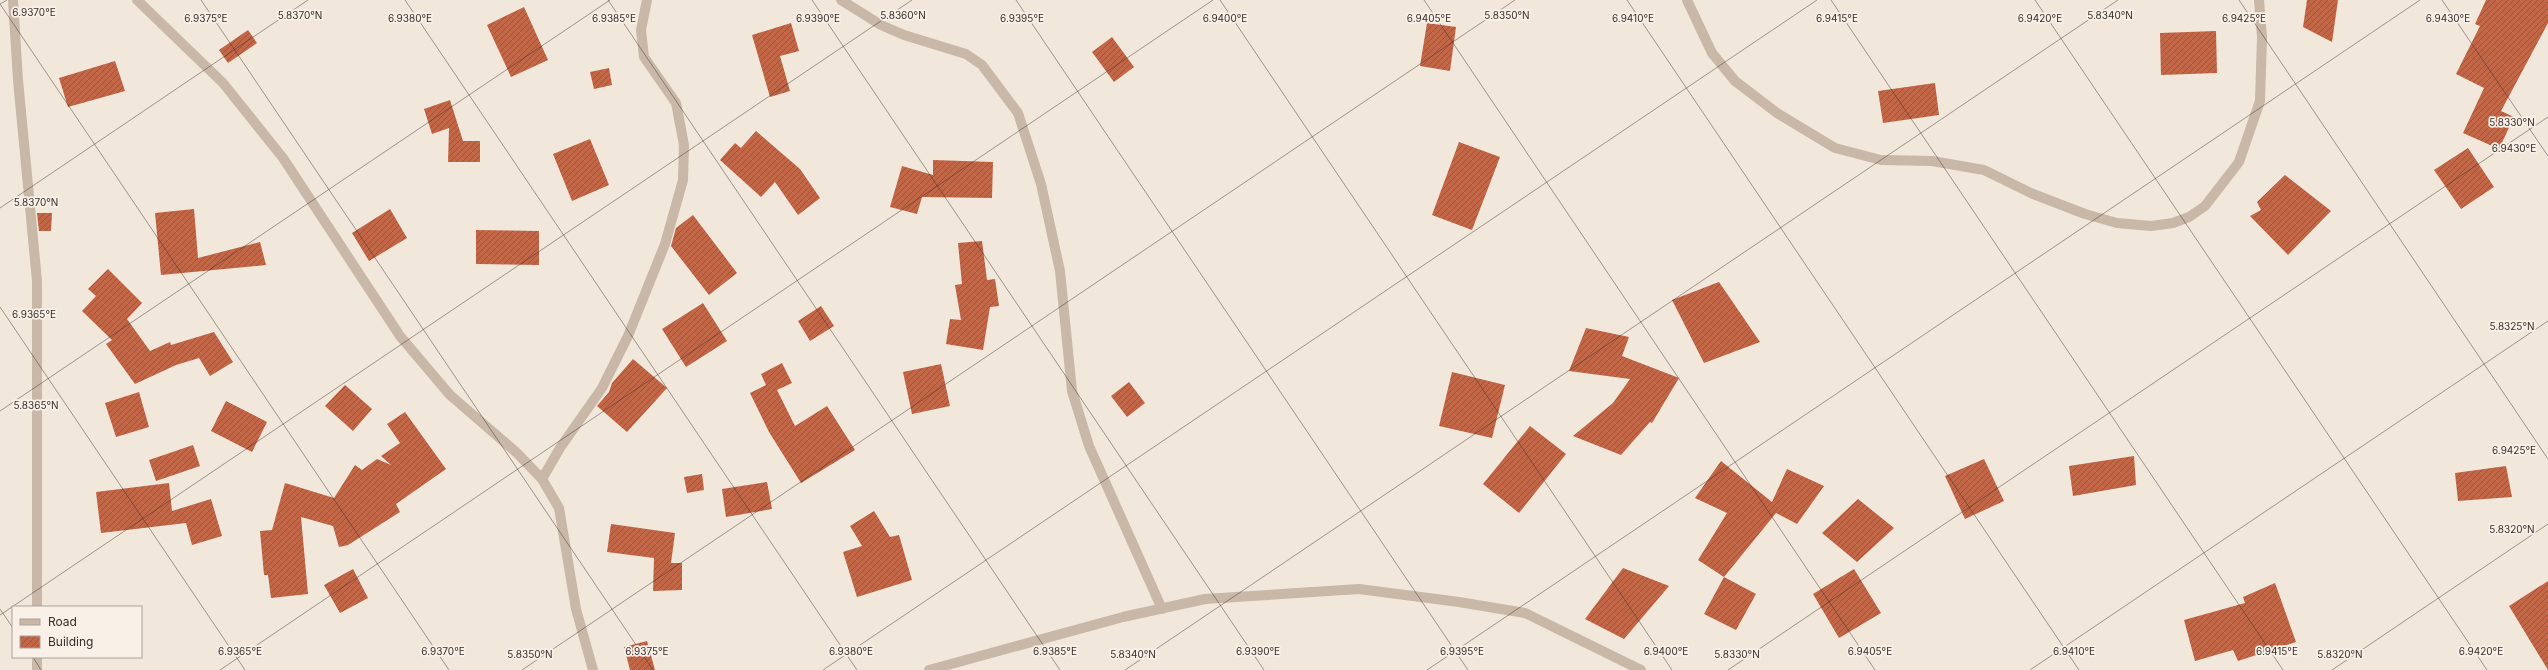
<svg xmlns="http://www.w3.org/2000/svg" width="2548" height="670" font-family="Inter,sans-serif">
  <style>
    .building { fill: url(#building-hatch) }
    .lines { fill: none; stroke-linecap: round; stroke-linejoin: round }
    .minor { stroke: #c9b7a8; stroke-width: 10 }
    .ticks { fill: none; stroke: #362c28; stroke-width: 1; stroke-opacity: 0.45 }
    .ticks-label { font-size: 10px; text-anchor: middle; fill: #362c28; stroke: #f9f1e8; stroke-width: 3.5; stroke-linejoin: round; paint-order: stroke }
  </style>
  <defs>
    <pattern id="building-hatch" width="6" height="6" patternUnits="userSpaceOnUse"><rect width="6" height="6" fill="#c26648"/><path d="M-1 1l2-2M0 6l6-6M5 7l2-2" fill="none" stroke="#9e543c"/></pattern>
  </defs>
  <rect width="100%" height="100%" fill="#f1e7db"/>
  <!-- building -->
  <g class="building">
    <path d="M 2307,0 L 2338,0 L 2332,42 L 2303,27 Z"/>
    <path d="M 2486,0 L 2548,0 L 2548,23 L 2501,111 L 2514,117 L 2499,149 L 2463,133 L 2484,88 L 2456,74 L 2480,26 L 2475,24 Z"/>
    <path d="M 524,7 L 548,60 L 511,77 L 487,25 Z"/>
    <path d="M 791,23 L 799,51 L 780,56 L 790,91 L 770,97 L 752,35 Z"/>
    <path d="M 1427,23 L 1456,27 L 1450,71 L 1420,66 Z"/>
    <path d="M 248,30 L 257,43 L 228,63 L 219,50 Z"/>
    <path d="M 2216,31 L 2217,73 L 2161,75 L 2160,33 Z"/>
    <path d="M 1112,37 L 1134,67 L 1114,82 L 1092,52 Z"/>
    <path d="M 115,61 L 125,91 L 68,107 L 59,78 Z"/>
    <path d="M 609,68 L 612,85 L 594,89 L 590,72 Z"/>
    <path d="M 1935,83 L 1939,115 L 1883,123 L 1878,91 Z"/>
    <path d="M 450,100 L 463,141 L 480,141 L 480,162 L 448,162 L 449,128 L 432,134 L 424,109 Z"/>
    <path d="M 756,131 L 800,169 L 820,198 L 798,215 L 775,182 L 761,197 L 720,160 L 735,143 L 741,148 Z"/>
    <path d="M 590,139 L 609,185 L 572,201 L 553,154 Z"/>
    <path d="M 1459,142 L 1500,157 L 1472,230 L 1432,215 Z"/>
    <path d="M 2468,148 L 2494,187 L 2461,209 L 2434,170 Z"/>
    <path d="M 933,160 L 993,162 L 992,198 L 922,197 L 917,214 L 890,207 L 902,166 L 933,175 Z"/>
    <path d="M 2285,175 L 2331,211 L 2288,255 L 2250,216 L 2261,210 L 2257,202 Z"/>
    <path d="M 194,209 L 198,258 L 260,242 L 266,265 L 161,275 L 155,213 Z"/>
    <path d="M 390,209 L 407,238 L 369,261 L 352,233 Z"/>
    <path d="M 37,213 L 52,213 L 51,231 L 39,231 Z"/>
    <path d="M 693,215 L 737,273 L 709,295 L 671,246 L 676,228 Z"/>
    <path d="M 476,230 L 539,231 L 539,265 L 476,264 Z"/>
    <path d="M 982,241 L 987,280 L 995,279 L 999,306 L 990,307 L 983,350 L 946,344 L 950,319 L 961,320 L 955,285 L 962,284 L 958,243 Z"/>
    <path d="M 108,269 L 142,303 L 127,319 L 150,351 L 170,342 L 171,345 L 214,332 L 233,362 L 210,376 L 199,358 L 176,365 L 135,384 L 106,344 L 112,340 L 82,311 L 96,296 L 88,289 Z"/>
    <path d="M 1719,282 L 1760,342 L 1704,363 L 1672,300 Z"/>
    <path d="M 703,303 L 727,341 L 686,367 L 662,329 Z"/>
    <path d="M 821,306 L 834,326 L 810,341 L 798,321 Z"/>
    <path d="M 1586,328 L 1629,337 L 1622,356 L 1679,378 L 1652,423 L 1650,422 L 1621,455 L 1573,436 L 1613,403 L 1630,379 L 1569,371 Z"/>
    <path d="M 633,359 L 667,388 L 627,432 L 597,406 L 609,392 L 612,383 Z"/>
    <path d="M 782,363 L 792,383 L 777,390 L 795,426 L 827,406 L 855,450 L 801,483 L 769,432 L 750,393 L 766,385 L 761,374 Z"/>
    <path d="M 941,364 L 950,406 L 912,414 L 903,372 Z"/>
    <path d="M 1452,372 L 1505,385 L 1492,438 L 1439,426 Z"/>
    <path d="M 1129,382 L 1145,403 L 1127,417 L 1111,396 Z"/>
    <path d="M 345,385 L 372,409 L 353,431 L 325,406 Z"/>
    <path d="M 139,392 L 149,427 L 116,437 L 105,403 Z"/>
    <path d="M 226,401 L 267,422 L 252,452 L 211,431 Z"/>
    <path d="M 405,412 L 446,469 L 396,504 L 400,512 L 348,545 L 339,547 L 333,526 L 301,517 L 308,594 L 271,598 L 268,575 L 264,575 L 260,531 L 272,530 L 285,483 L 334,498 L 355,465 L 362,470 L 377,459 L 391,465 L 381,456 L 400,443 L 387,424 Z"/>
    <path d="M 1530,426 L 1566,454 L 1519,513 L 1483,484 Z"/>
    <path d="M 193,445 L 200,466 L 156,481 L 149,460 Z"/>
    <path d="M 2134,456 L 2136,485 L 2073,496 L 2069,466 Z"/>
    <path d="M 1984,459 L 2004,501 L 1965,519 L 1945,476 Z"/>
    <path d="M 1721,461 L 1772,502 L 1787,469 L 1824,486 L 1797,524 L 1776,513 L 1724,577 L 1698,560 L 1727,513 L 1695,498 Z"/>
    <path d="M 2506,466 L 2512,497 L 2458,501 L 2455,473 Z"/>
    <path d="M 702,474 L 704,490 L 687,493 L 684,477 Z"/>
    <path d="M 767,482 L 772,509 L 726,517 L 722,489 Z"/>
    <path d="M 169,483 L 172,511 L 211,499 L 222,536 L 192,545 L 186,523 L 101,533 L 96,492 Z"/>
    <path d="M 1858,499 L 1894,528 L 1857,562 L 1822,533 Z"/>
    <path d="M 874,511 L 890,537 L 899,535 L 912,580 L 857,597 L 843,552 L 862,546 L 850,526 Z"/>
    <path d="M 611,524 L 675,533 L 671,563 L 682,563 L 682,590 L 653,591 L 654,558 L 607,552 Z"/>
    <path d="M 1623,568 L 1669,586 L 1624,639 L 1585,619 Z"/>
    <path d="M 353,569 L 368,598 L 340,613 L 324,585 Z"/>
    <path d="M 1854,569 L 1881,613 L 1839,638 L 1813,594 Z"/>
    <path d="M 1724,577 L 1756,594 L 1736,630 L 1704,614 Z"/>
    <path d="M 2548,581 L 2548,670 L 2509,606 Z"/>
    <path d="M 2275,583 L 2296,642 L 2238,661 L 2233,650 L 2195,661 L 2184,620 L 2245,603 L 2243,597 Z"/>
    <path d="M 647,641 L 655,670 L 630,670 L 624,647 Z"/>
  </g>
  <g class="lines">
    <!-- minor -->
    <g class="minor">
      <path d="M 13,0 L 18,80 L 37,281 L 37,607"/>
      <path d="M 137,0 L 223,83 L 283,158 L 400,336 L 450,395 L 517,453 L 542,479 L 559,508 L 576,609 L 593,670"/>
      <path d="M 841,0 L 881,25 L 904,35 L 966,54 L 982,65 L 1018,113 L 1041,184 L 1060,271 L 1072,391 L 1089,446 L 1162,609"/>
      <path d="M 1687,0 L 1712,53 L 1735,81 L 1777,113 L 1835,148 L 1881,160 L 1932,161 L 1984,170 L 2033,194 L 2085,214 L 2117,223 L 2151,226 L 2173,223 L 2189,217 L 2205,206 L 2239,162 L 2260,101 L 2262,37 L 2259,0"/>
      <path d="M 542,479 L 560,448 L 602,388 L 628,336 L 665,244 L 683,180 L 684,145 L 676,103 L 644,57 L 641,30 L 647,0"/>
      <path d="M 37,670 L 37,657"/>
      <path d="M 929,670 L 1123,617 L 1205,599 L 1359,589 L 1459,602 L 1525,613 L 1641,670"/>
    </g>
  </g>
  <!-- ticks -->
  <path class="ticks" d="M 201,0 L 653,670M 405,0 L 857,670M 608,0 L 1060,670M 812,0 L 1264,670M 1016,0 L 1468,670M 1220,0 L 1672,670M 1424,0 L 1875,670M 1627,0 L 2079,670M 1831,0 L 2283,670M 2035,0 L 2487,670M 2239,0 L 2548,459M 2442,0 L 2548,156M 0,4 L 449,670M 0,4 L 7,0M 0,208 L 308,0M 0,307 L 245,670M 0,411 L 610,0M 0,609 L 13,628M 0,615 L 912,0M 33,657 L 41,670M 220,670 L 1213,0M 522,670 L 1515,0M 823,670 L 1817,0M 1125,670 L 2118,0M 1427,670 L 2420,0M 1728,670 L 2548,117M 2030,670 L 2548,321M 2332,670 L 2548,524"/>
  <g class="ticks-label">
    <text x="34" y="16">6.9370°E</text>
    <text x="300" y="19">5.8370°N</text>
    <text x="903" y="19">5.8360°N</text>
    <text x="1507" y="19">5.8350°N</text>
    <text x="2110" y="19">5.8340°N</text>
    <text x="206" y="22">6.9375°E</text>
    <text x="410" y="22">6.9380°E</text>
    <text x="614" y="22">6.9385°E</text>
    <text x="818" y="22">6.9390°E</text>
    <text x="1022" y="22">6.9395°E</text>
    <text x="1225" y="22">6.9400°E</text>
    <text x="1429" y="22">6.9405°E</text>
    <text x="1633" y="22">6.9410°E</text>
    <text x="1837" y="22">6.9415°E</text>
    <text x="2040" y="22">6.9420°E</text>
    <text x="2244" y="22">6.9425°E</text>
    <text x="2448" y="22">6.9430°E</text>
    <text x="2512" y="126">5.8330°N</text>
    <text x="2514" y="152">6.9430°E</text>
    <text x="36" y="206">5.8370°N</text>
    <text x="34" y="318">6.9365°E</text>
    <text x="2512" y="330">5.8325°N</text>
    <text x="36" y="409">5.8365°N</text>
    <text x="2514" y="454">6.9425°E</text>
    <text x="2512" y="533">5.8320°N</text>
    <text x="240" y="655">6.9365°E</text>
    <text x="443" y="655">6.9370°E</text>
    <text x="647" y="655">6.9375°E</text>
    <text x="851" y="655">6.9380°E</text>
    <text x="1055" y="655">6.9385°E</text>
    <text x="1258" y="655">6.9390°E</text>
    <text x="1462" y="655">6.9395°E</text>
    <text x="1666" y="655">6.9400°E</text>
    <text x="1870" y="655">6.9405°E</text>
    <text x="2074" y="655">6.9410°E</text>
    <text x="2277" y="655">6.9415°E</text>
    <text x="2481" y="655">6.9420°E</text>
    <text x="530" y="658">5.8350°N</text>
    <text x="1133" y="658">5.8340°N</text>
    <text x="1737" y="658">5.8330°N</text>
    <text x="2340" y="658">5.8320°N</text>
  </g>
  <!-- legend -->
  <rect x="12" y="606" width="130" height="52" fill="#f9f1e8" stroke="#aba29b"/>
  <rect x="20" y="619" width="20" height="6" fill="#c9b7a8" stroke="#aba29b"/>
  <text x="48" y="626" font-size="12" fill="#362c28">Road</text>
  <rect x="20" y="636" width="20" height="12" fill="url(#building-hatch)" stroke="#aba29b"/>
  <text x="48" y="646" font-size="12" fill="#362c28">Building</text>
</svg>
